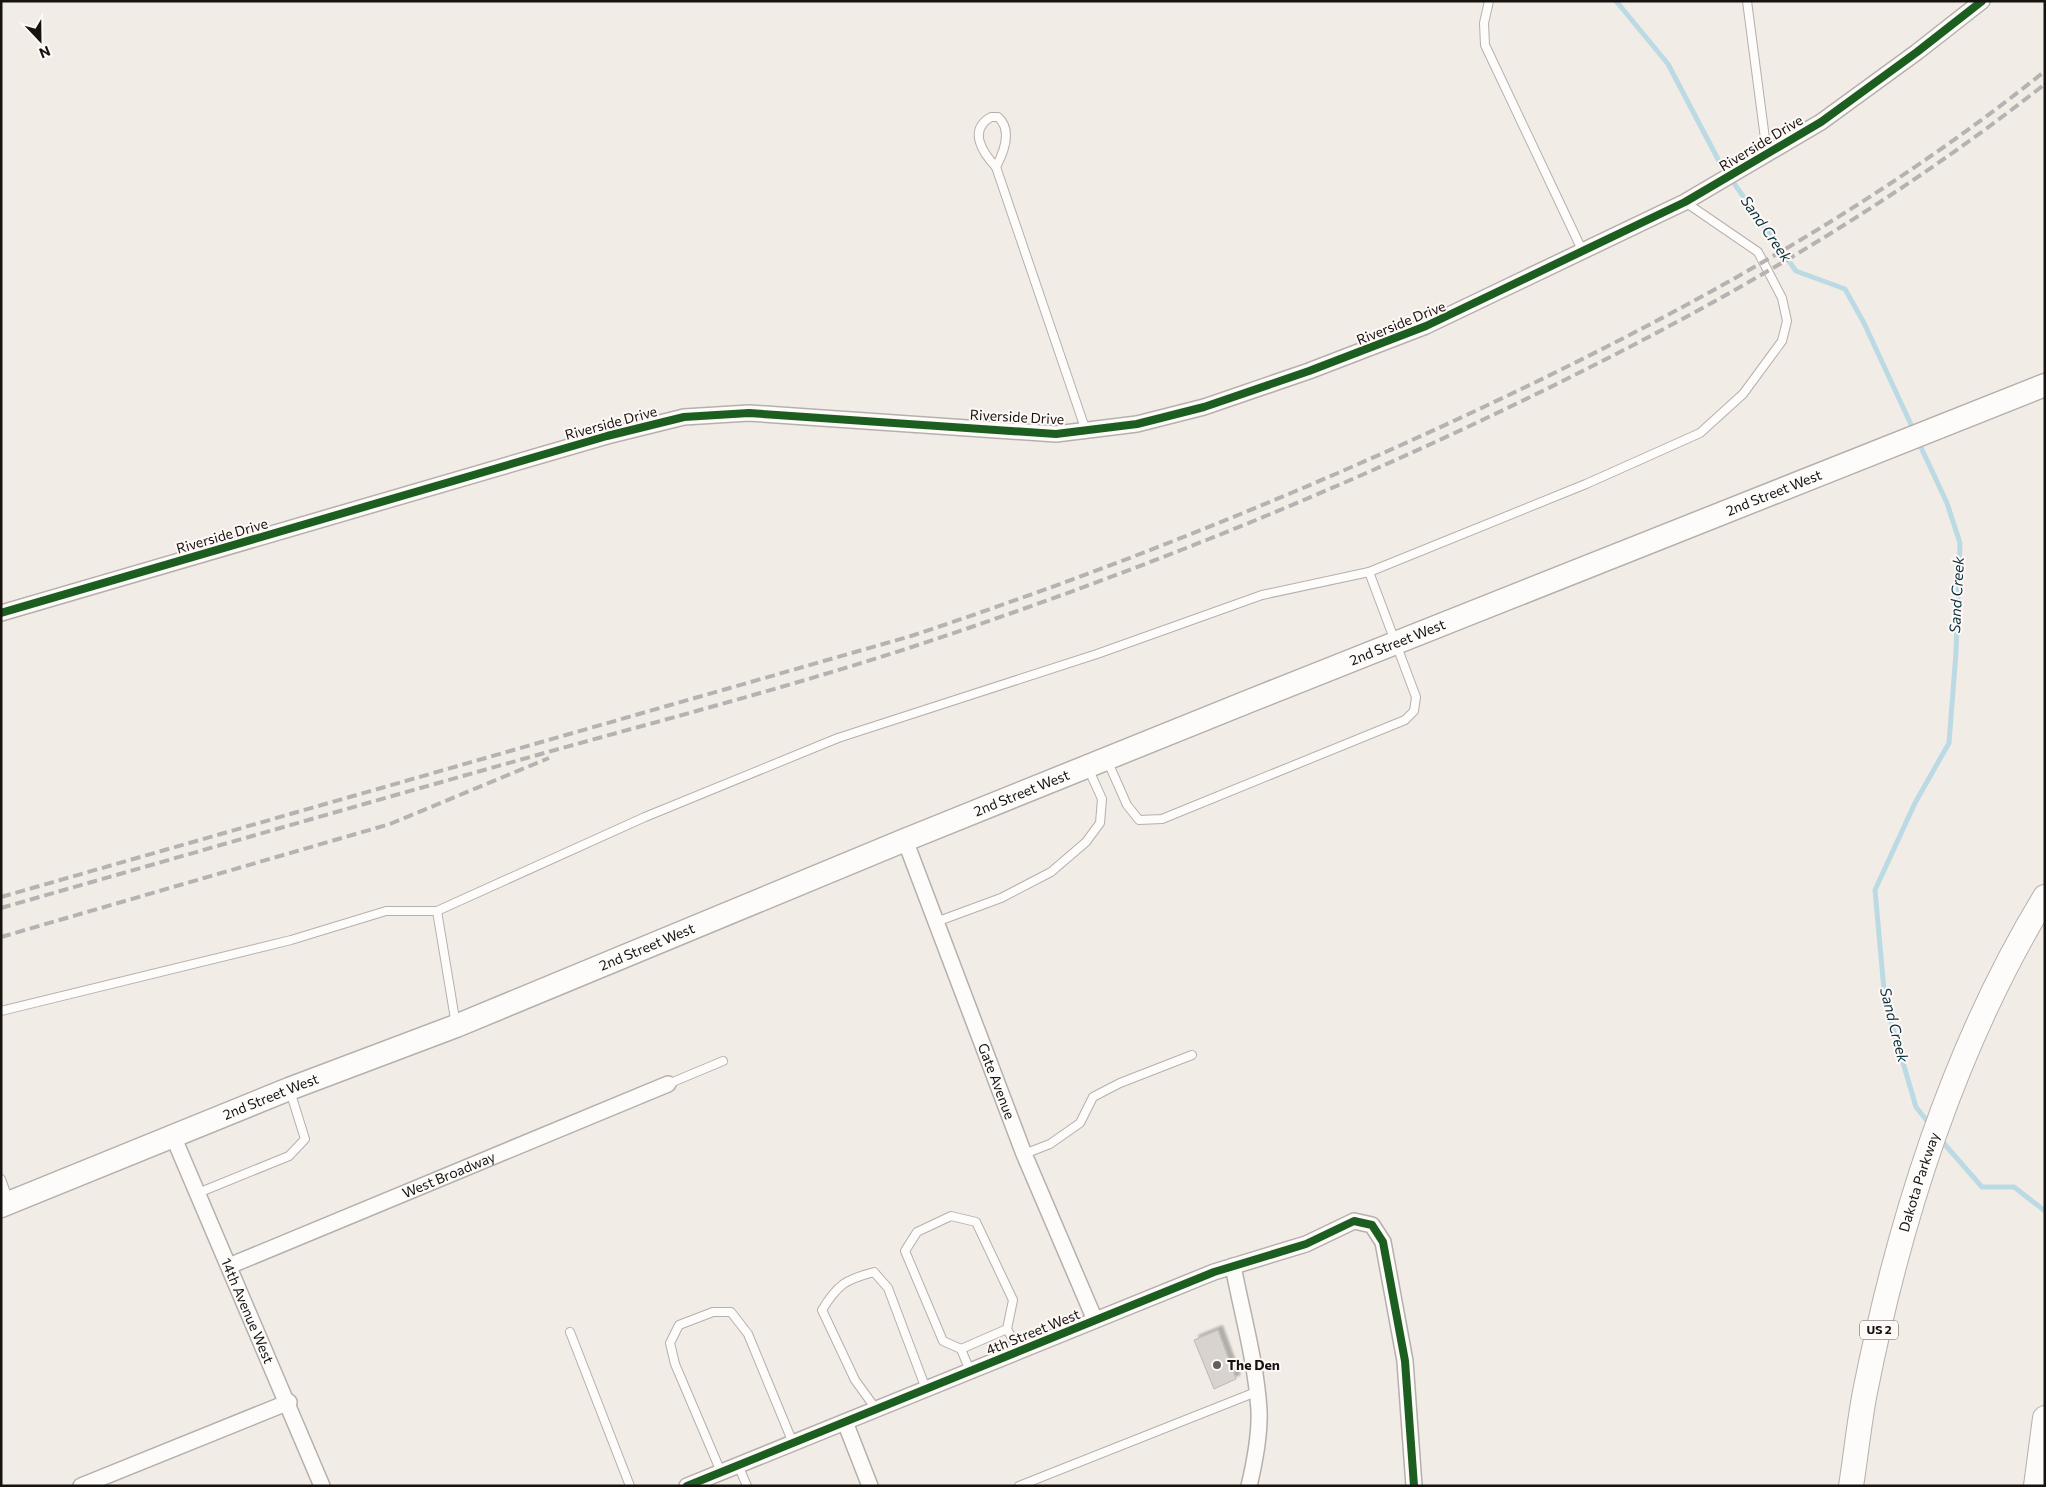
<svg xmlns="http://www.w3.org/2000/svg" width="2046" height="1487" font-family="Commissioner,sans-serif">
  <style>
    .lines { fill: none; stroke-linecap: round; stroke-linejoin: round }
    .stream { stroke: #bcdae4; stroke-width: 5 }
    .building { fill: #d8d3cf; stroke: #bdb8b4; filter: url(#shadow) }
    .service-casing { stroke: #b5b0ac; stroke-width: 10 }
    .minor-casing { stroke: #b5b0ac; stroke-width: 18 }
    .primary-casing { stroke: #b5b0ac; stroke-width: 25 }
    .trunk-casing { stroke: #b5b0ac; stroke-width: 26 }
    .service { stroke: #fdfcfb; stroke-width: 8 }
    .minor { stroke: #fdfcfb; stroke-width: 15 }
    .primary { stroke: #fdfcfb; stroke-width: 22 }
    .trunk { stroke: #fdfcfb; stroke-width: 24 }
    .rail { stroke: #b5b3b2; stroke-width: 4; stroke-dasharray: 10 5; stroke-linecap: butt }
    .cycleway-casing { stroke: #fef9f6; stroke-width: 11 }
    .cycleway { stroke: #1b5e20; stroke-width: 8 }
    .poi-dot { fill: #635e5b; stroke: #fef9f6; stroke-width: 2 }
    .labels { text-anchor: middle; stroke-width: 4; stroke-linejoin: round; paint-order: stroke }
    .shield { fill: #fef9f6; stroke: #5c5754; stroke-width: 1 }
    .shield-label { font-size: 12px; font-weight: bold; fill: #16120f }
    .street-label { font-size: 14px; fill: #16120f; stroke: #fef9f6 }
    .poi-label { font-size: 14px; font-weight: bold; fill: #16120f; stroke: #fef9f6; text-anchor: start }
    .water-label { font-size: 15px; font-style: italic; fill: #08333f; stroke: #fef9f6 }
  </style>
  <defs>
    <filter id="shadow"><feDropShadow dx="4.5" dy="-4.5" stdDeviation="1" flood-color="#0004"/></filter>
  </defs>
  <rect width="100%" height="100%" fill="#f2ece7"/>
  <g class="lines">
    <!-- stream -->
    <g class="stream">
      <path d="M 1616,1 L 1668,64 L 1721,165 L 1796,271 L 1845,289 L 1864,323 L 1914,431"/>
      <path d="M 1918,441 L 1947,503 L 1960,543 L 1956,652 L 1949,743 L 1915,803 L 1875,890 L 1885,1001 L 1916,1107 L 1931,1126"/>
      <path d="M 1940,1139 L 1982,1187 L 2014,1187 L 2045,1211"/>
    </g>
  </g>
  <!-- building -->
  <path class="building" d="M 1218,1330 L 1236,1379 L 1214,1389 L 1194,1340 Z"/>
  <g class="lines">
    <defs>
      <g id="service">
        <path d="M 1489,1 L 1484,23 L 1485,45 L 1583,252"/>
        <path d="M 1747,1 L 1767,154"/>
        <path d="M 991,117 L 998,117 C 1013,130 1004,152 996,167 C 982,152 968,130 991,117 Z"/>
        <path d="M 996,167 L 1086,431"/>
        <path d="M 1107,760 L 1127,805 L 1139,820 L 1162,819 L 1405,720 L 1414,711 L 1416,697 L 1369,572"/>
        <path d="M 437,911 L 456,1025"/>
        <path d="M 936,922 L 1001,898 L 1051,872 L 1086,842 L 1100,823 L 1102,799 L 1088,768"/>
        <path d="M 1,1011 L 291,940 L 386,911 L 437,911 L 645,817 L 838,738 L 1097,654 L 1262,595 L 1369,572 L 1586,484 L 1700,433 L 1743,394 L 1782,341 L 1787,321 L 1782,298 L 1758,252 L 1685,202"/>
        <path d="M 668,1084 L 723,1061"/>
        <path d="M 1024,1154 L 1050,1144 L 1080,1123 L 1093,1097 L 1120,1083 L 1192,1055"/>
        <path d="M 1,1179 L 9,1201"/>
        <path d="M 198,1193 L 289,1156 L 305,1139 L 290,1091"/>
        <path d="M 570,1332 L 630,1486"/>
        <path d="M 961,1349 L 1007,1329"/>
        <path d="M 970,1371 L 961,1349 L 943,1341 L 905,1251 L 917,1232 L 951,1216 L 976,1222 L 1013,1300 L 1007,1329 L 1019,1351"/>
        <path d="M 876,1409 L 855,1380 L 822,1310 C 838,1284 845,1280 874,1272 L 888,1288 L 926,1389"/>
        <path d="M 738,1465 L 747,1486"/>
        <path d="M 721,1472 L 675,1364 L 670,1343 L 679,1325 L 713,1312 L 731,1312 L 748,1334 L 793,1443"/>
        <path d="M 1019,1486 L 1256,1392"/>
      </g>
      <g id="minor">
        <path d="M 1,613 L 607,436 L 684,417 L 749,413 L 1056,434 L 1137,424 L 1204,407 L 1309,371 L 1426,326 L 1685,202 L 1821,122 L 1917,52 L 1982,1"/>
        <path id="s1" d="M 905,840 L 1024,1154 L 1095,1320"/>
        <path id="s2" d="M 173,1136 L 322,1486"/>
        <path id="s3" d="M 229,1266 L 668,1084"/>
        <path d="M 1233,1266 C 1242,1313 1256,1362 1259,1410 C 1260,1436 1255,1461 1249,1486"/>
        <path d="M 845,1422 L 870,1486"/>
        <path d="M 81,1486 L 289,1402"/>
        <path d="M 687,1486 L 1214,1272 L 1306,1244 L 1354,1221 L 1372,1225 L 1383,1242 L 1405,1361 L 1414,1486"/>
      </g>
      <g id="primary">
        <path id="s4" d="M 1,1206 L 289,1089 L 456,1026 L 905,840 L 1252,700 L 2045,385"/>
      </g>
      <g id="trunk">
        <path id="s5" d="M 1851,1486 C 1856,1455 1859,1423 1865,1392 C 1899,1221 1954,1046 2045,897"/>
        <path d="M 2036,1486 L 2045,1418"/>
      </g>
    </defs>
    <!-- service casing -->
    <use href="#service" class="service-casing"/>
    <!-- minor casing -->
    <use href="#minor" class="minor-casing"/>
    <!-- primary casing -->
    <use href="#primary" class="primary-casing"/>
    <!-- trunk casing -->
    <use href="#trunk" class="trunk-casing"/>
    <!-- service -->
    <use href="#service" class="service"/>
    <!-- minor -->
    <use href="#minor" class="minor"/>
    <!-- primary -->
    <use href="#primary" class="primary"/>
    <!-- trunk -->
    <use href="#trunk" class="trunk"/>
    <!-- rail -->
    <g class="rail">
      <path d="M 1,897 L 911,636 C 1128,564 1339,478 1544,378 C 1720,292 1892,194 2045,71"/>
      <path d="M 1,908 C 183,856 366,803 548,752 C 670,718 792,686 912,647 C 1121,578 1324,497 1522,401 C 1709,310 1881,213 2045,84"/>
      <path d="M 1,937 L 390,824 L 549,758"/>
    </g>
    <defs>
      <g id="cycleway">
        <path d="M 1,613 L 607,436 L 684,417 L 749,413 L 1056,434 L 1137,424 L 1204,407 L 1309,371 L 1426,326 L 1685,202 L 1821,122 L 1917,52 L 1982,1"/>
        <path d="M 687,1486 L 1214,1272 L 1306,1244 L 1354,1221 L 1372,1225 L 1383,1242 L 1405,1361 L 1414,1486"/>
      </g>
    </defs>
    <!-- cycleway casing -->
    <use href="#cycleway" class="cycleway-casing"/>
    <!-- cycleway -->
    <use href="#cycleway" class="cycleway"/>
  </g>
  <!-- markers -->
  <circle class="poi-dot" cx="1217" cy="1365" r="5"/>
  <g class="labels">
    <!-- shield labels -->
    <rect class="shield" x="1860" y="1320.5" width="38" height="19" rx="4"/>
    <g class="shield-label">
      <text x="1879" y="1334">US 2</text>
    </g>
    <!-- street labels -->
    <g class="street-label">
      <text transform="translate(1761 143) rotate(-31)" y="5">Riverside Drive</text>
      <text transform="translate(1401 323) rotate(-22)" y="5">Riverside Drive</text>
      <text transform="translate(1017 417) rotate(3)" y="5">Riverside Drive</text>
      <text transform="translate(611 423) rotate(-15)" y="5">Riverside Drive</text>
      <text dy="5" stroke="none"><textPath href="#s4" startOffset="1911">2nd Street West</textPath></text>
      <text transform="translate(222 536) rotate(-16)" y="5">Riverside Drive</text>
      <text dy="5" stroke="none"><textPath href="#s4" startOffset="1506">2nd Street West</textPath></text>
      <text dy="5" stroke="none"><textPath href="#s4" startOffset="1101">2nd Street West</textPath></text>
      <text dy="5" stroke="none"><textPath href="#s4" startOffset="696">2nd Street West</textPath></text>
      <text dy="5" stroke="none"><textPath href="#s1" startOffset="258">Gate Avenue</textPath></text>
      <text dy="5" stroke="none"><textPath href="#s4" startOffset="291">2nd Street West</textPath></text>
      <text dy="5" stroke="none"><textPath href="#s3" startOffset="238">West Broadway</textPath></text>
      <text dy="5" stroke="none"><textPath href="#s5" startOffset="312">Dakota Parkway</textPath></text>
      <text dy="5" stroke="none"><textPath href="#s2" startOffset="190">14th Avenue West</textPath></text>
      <text transform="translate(1033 1332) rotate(-22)" y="5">4th Street West</text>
    </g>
    <!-- poi labels -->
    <g class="poi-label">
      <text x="1227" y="1370">The Den</text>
    </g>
    <!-- water labels -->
    <g class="water-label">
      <text transform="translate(1766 229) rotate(55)" y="5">Sand Creek</text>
      <text transform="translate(1957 595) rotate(-87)" y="5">Sand Creek</text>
      <text transform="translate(1894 1025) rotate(76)" y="5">Sand Creek</text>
    </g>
  </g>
  <!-- border -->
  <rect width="2046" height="1487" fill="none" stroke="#16120f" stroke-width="5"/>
  <!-- north arrow -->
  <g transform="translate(40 40) rotate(158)" stroke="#fef9f6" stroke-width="4" paint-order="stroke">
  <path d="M0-4L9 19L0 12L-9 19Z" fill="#16120f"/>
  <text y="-8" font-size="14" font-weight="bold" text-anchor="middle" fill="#16120f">N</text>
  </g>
</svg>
